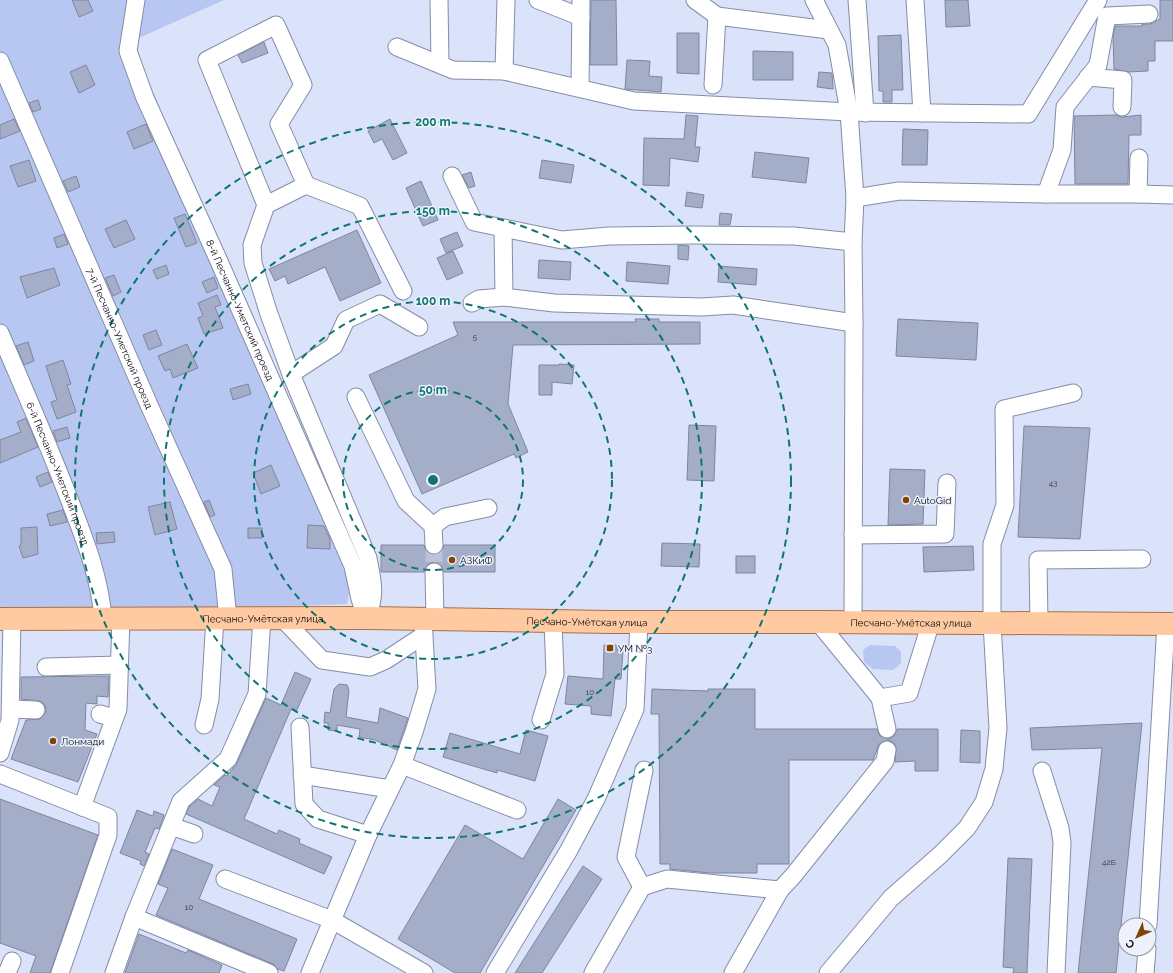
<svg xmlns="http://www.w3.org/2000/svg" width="1173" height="973" font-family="Raleway,sans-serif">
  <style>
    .green { fill: #b7c7f2 }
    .building { fill: #a4aec9; stroke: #7c869f }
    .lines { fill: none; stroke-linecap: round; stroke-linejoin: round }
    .minor-tunnel { stroke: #bcc3d8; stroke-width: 17; stroke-dasharray: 17 8; stroke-linecap: butt }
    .minor-casing { stroke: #838da7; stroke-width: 19 }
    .major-casing { stroke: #a97048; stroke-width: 24 }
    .minor { stroke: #fff; stroke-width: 17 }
    .major { stroke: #ffcaa1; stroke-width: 22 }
    .ring { fill: none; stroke: #0f766e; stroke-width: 2; stroke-dasharray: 7 5 }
    .poi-dot { fill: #824304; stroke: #ecf1fc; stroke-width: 1.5 }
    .labels { text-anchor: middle; stroke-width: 3; stroke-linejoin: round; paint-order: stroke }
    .number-label { font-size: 8px; fill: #303442 }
    .street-label { font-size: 10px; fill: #090c15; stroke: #ecf1fc }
    .poi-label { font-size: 10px; fill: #090c15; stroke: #ecf1fc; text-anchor: start }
    .centre { fill: #0f766e; stroke: #ecf1fc; stroke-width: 2 }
    .ring-label { font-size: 12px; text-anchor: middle; font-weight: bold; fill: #0f766e; stroke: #ecf1fc; stroke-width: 3; stroke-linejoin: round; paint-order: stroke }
  </style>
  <rect width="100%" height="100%" fill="#dbe3fa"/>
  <!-- green -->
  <g class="green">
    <path d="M 0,0 L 224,0 L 132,41 L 224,262 L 355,561 L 347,604 L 152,612 L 0,612 Z"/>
    <path d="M 870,645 L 895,646 L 901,652 L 901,663 L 893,670 L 873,669 L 864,662 L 863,650 Z"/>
  </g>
  <!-- building -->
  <g class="building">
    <path d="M 72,0 L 88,0 L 93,11 L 79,17 Z"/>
    <path d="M 591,0 L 616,0 L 617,65 L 590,65 Z"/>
    <path d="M 945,0 L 968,0 L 970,26 L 946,27 Z"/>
    <path d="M 1160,0 L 1173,0 L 1173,41 L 1155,41 L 1155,61 L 1148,61 L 1148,71 L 1128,72 L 1114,69 L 1113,37 L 1115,26 L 1142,26 L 1142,24 L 1150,24 L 1160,19 Z"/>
    <path d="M 677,33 L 699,33 L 699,74 L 677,73 Z"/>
    <path d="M 901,35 L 903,90 L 892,90 L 892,102 L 883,102 L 883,91 L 879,91 L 878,36 Z"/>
    <path d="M 264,42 L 268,53 L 242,63 L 238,55 Z"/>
    <path d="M 753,51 L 793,52 L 793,80 L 753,80 Z"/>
    <path d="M 627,60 L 650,61 L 649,76 L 662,77 L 661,92 L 625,89 Z"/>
    <path d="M 86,65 L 95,85 L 79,93 L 70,72 Z"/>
    <path d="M 819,72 L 832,73 L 833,89 L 817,87 Z"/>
    <path d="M 38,100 L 41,109 L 33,112 L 29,103 Z"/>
    <path d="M 686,115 L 698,116 L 695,147 L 700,147 L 698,162 L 670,158 L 669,186 L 643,185 L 644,138 L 684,139 Z"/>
    <path d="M 1116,115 L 1122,117 L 1141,115 L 1141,135 L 1129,135 L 1128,184 L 1075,184 L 1074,116 Z"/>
    <path d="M 14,119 L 20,131 L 0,139 L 0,125 Z"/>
    <path d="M 390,119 L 407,153 L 393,160 L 382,139 L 374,143 L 368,131 Z"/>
    <path d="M 146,124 L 153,141 L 134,149 L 127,132 Z"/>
    <path d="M 903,129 L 928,130 L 927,165 L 902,165 Z"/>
    <path d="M 755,152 L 809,158 L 806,183 L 752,177 Z"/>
    <path d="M 29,160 L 36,181 L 18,187 L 10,166 Z"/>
    <path d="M 542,160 L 574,165 L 571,183 L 539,178 Z"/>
    <path d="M 471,172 L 475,186 L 469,188 L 462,175 Z"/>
    <path d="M 76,176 L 80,187 L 68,192 L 63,181 Z"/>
    <path d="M 421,181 L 438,220 L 423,226 L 406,188 Z"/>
    <path d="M 687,192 L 704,195 L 702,208 L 685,206 Z"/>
    <path d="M 720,213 L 732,214 L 730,225 L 719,225 Z"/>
    <path d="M 185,214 L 197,243 L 186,247 L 174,218 Z"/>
    <path d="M 126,220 L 135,239 L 114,248 L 105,229 Z"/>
    <path d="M 357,230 L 381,283 L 340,301 L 325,267 L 288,284 L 285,276 L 275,281 L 269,269 Z"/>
    <path d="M 457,232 L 463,246 L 446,253 L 440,239 Z"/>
    <path d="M 64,234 L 68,244 L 57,248 L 54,238 Z"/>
    <path d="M 678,245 L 689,246 L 688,260 L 678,259 Z"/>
    <path d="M 453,251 L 463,273 L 447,280 L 437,258 Z"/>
    <path d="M 539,260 L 571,262 L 570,280 L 538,278 Z"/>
    <path d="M 627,262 L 670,266 L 668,284 L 626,281 Z"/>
    <path d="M 166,265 L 169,274 L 157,279 L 153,270 Z"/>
    <path d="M 719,266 L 757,269 L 756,285 L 718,282 Z"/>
    <path d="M 54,268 L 60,285 L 27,298 L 20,277 Z"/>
    <path d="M 114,275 L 121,292 L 113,296 L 105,278 Z"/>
    <path d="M 214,277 L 218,288 L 207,293 L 202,282 Z"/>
    <path d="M 217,295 L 221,305 L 215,307 L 223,328 L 204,334 L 198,318 L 203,316 L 198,303 Z"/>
    <path d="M 635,319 L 659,319 L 659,322 L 700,322 L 700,344 L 513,345 L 508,404 L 528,452 L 516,458 L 514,454 L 422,494 L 369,375 L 458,335 L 453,322 L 636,322 Z"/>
    <path d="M 898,319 L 978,323 L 976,360 L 896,356 Z"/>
    <path d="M 156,330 L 162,345 L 149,350 L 143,335 Z"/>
    <path d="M 28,342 L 34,361 L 24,365 L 16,346 Z"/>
    <path d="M 187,344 L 198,368 L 173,378 L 170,369 L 165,371 L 158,356 Z"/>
    <path d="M 63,360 L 71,384 L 67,385 L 76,412 L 57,419 L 51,402 L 57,400 L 46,366 Z"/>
    <path d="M 559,364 L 574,365 L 572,384 L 552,382 L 552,395 L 539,395 L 539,365 L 559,365 Z"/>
    <path d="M 248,384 L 251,394 L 233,400 L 230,389 Z"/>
    <path d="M 26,418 L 38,447 L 0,463 L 0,440 L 21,432 L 17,422 Z"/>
    <path d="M 689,425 L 716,426 L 714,481 L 687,480 Z"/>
    <path d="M 1024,426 L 1090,428 L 1080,539 L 1018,537 Z"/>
    <path d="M 67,427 L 70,438 L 57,442 L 53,431 Z"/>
    <path d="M 271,465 L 280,486 L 261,494 L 253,473 Z"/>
    <path d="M 890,469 L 925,470 L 923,524 L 888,525 Z"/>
    <path d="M 48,472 L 52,482 L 40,487 L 36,477 Z"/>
    <path d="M 209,500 L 215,515 L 210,517 L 204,502 Z"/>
    <path d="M 170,502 L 177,529 L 155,535 L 148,507 Z"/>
    <path d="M 63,510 L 67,522 L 50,526 L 47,514 Z"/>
    <path d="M 308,525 L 324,526 L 330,539 L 330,549 L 307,548 Z"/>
    <path d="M 37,527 L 38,554 L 23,558 L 19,546 L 21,545 L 21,528 Z"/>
    <rect x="248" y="528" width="14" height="10"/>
    <path d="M 114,532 L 115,542 L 97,544 L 96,533 Z"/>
    <path d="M 662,543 L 700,544 L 699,567 L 661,566 Z"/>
    <path d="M 381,545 L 424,545 L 426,551 L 434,555 L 440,553 L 444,545 L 495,545 L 495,572 L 444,572 L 442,567 L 434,562 L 429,564 L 424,572 L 381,572 Z"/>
    <path d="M 973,546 L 974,570 L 924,572 L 923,547 Z"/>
    <rect x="736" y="556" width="19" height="17"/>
    <path d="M 604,645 L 617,645 L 617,650 L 623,651 L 621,679 L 615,679 L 611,716 L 591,714 L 591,706 L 565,704 L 568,676 L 603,679 Z"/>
    <path d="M 295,672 L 311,679 L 296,712 L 291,709 L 244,819 L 277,834 L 279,830 L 300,839 L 299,843 L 332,857 L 324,874 L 186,814 L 189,807 L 198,799 L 212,806 L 220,787 L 214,785 L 225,775 L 227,776 L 237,763 L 266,698 L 281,705 Z"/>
    <path d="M 109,676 L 108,697 L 97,696 L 97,704 L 86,703 L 85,730 L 97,734 L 78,782 L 11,759 L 26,720 L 40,719 L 46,711 L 45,705 L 41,701 L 21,699 L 21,677 Z"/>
    <path d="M 339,684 L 347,685 L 349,690 L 346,717 L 378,723 L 380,708 L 408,718 L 397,750 L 375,740 L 359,737 L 360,729 L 337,725 L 337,731 L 328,730 L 328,723 L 324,723 L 325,712 L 330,713 L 334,689 Z"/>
    <path d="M 652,689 L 708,691 L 708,689 L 755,689 L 755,729 L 877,729 L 880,736 L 889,739 L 894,736 L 897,729 L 938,729 L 938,771 L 915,771 L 915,761 L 895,762 L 896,747 L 894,743 L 888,740 L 879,744 L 873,760 L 789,760 L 789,864 L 757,864 L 757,873 L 710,873 L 670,869 L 670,864 L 660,864 L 659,714 L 651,714 Z"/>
    <path d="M 1142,723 L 1116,973 L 1078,973 L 1102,748 L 1032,750 L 1030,728 Z"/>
    <path d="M 526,730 L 548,736 L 535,781 L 497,770 L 497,773 L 443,757 L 450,733 L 520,754 Z"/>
    <path d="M 961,730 L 980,731 L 980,763 L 960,762 Z"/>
    <path d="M 0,799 L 98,835 L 50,973 L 30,973 L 36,956 L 0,943 Z"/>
    <path d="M 558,799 L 576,810 L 480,973 L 455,973 L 398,939 L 465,825 L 523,859 Z"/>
    <path d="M 137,810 L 153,816 L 154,811 L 164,815 L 159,829 L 155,828 L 145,852 L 149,854 L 144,866 L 140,864 L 141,861 L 120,853 Z"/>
    <path d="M 172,849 L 213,865 L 199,899 L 297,939 L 284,971 L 278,969 L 273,964 L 156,915 L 168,888 L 158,884 Z"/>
    <path d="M 1008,858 L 1032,859 L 1027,973 L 1013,973 L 1014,968 L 1003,967 Z"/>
    <path d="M 583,866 L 602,879 L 542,973 L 515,973 Z"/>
    <path d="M 139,934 L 186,953 L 188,950 L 222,965 L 219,973 L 125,973 Z"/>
  </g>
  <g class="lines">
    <!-- minor-tunnel -->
    <path class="minor-tunnel" d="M 434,545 L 434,572"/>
    <defs>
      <g id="minor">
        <path id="s1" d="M 136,0 L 128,51 L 145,98 L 218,259 L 353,566 L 360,599 L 367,618"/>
        <path d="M 439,0 L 440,64"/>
        <path d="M 538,0 L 581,17"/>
        <path d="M 695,0 L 717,16"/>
        <path d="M 857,0 L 865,113"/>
        <path d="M 915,0 L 922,113"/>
        <path d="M 1098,0 L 1028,114 L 849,112 L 855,198 L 899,191 L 1046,194 L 1062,150 L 1065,107 L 1098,65 L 1107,16 L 1149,14"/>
        <path d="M 397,47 L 453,70 L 504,71 L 634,101 L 849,112 L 837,45 L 814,0"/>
        <path id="s2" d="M 0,61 L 149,405 L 223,569 L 228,619"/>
        <path d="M 504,71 L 506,0"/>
        <path d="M 1088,77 L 1123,80 L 1122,107"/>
        <path d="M 713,85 L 717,16 L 829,30"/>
        <path d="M 580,88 L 581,0"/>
        <path d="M 452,176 L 474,222 L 562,240 L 609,236 L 694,235 L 794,236 L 853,242 L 855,198"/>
        <path d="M 306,185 L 279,124 L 303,85 L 276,25 L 207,60 L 266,205 L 252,245 L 253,263 L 269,314 L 291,374 L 368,558 C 373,584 376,593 367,618"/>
        <path d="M 1046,194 L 1138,194 L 1139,158"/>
        <path d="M 1138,194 L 1173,195"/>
        <path d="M 266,205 L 306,185 L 360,206 L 403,291"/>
        <path d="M 504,297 L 554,303 L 702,307 L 733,305 L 854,323 L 853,242"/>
        <path d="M 472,303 L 479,299 L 504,297 L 503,228"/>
        <path id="s3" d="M 0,333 C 23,387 47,441 68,496 C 84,538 99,573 103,618"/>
        <path d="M 291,374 L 334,346 L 346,320 L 380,304 L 419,327"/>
        <path d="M 356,397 L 406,501 L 433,526 L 434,545"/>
        <path d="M 433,526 L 445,517 L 488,508"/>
        <path d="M 853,535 L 945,534 L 947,483"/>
        <path d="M 434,572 L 435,619"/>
        <path d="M 282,618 L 322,660 L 370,667 L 386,660 L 424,635"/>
        <path d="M 818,622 L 880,698 L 909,693 L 931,622"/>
        <path d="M 853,622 L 854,323"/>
        <path d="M 1039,623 L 1038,560 L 1142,559"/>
        <path d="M 46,667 L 119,665"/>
        <path d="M 880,698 L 887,729"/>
        <path d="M 11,709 L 36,710"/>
        <path d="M 100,714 L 114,718"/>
        <path d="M 541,720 L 555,674 L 553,622"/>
        <path d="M 204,725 L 210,699 L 215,618"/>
        <path d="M 300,727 L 304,804 L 318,819 L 368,835"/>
        <path d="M 0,753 L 10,720 L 12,619"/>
        <path d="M 402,765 L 517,810"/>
        <path d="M 1042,771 L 1060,828 L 1062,843 L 1056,973"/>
        <path d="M 0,774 L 108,817 L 108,835 L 60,973"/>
        <path d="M 302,775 L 390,789"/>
        <path d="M 82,807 L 118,709 L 121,618"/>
        <path d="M 171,826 L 194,834"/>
        <path d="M 225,879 L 332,920 L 424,973"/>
        <path d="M 642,887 L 626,857 L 644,770"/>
        <path d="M 134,917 L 181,801 L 228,759 L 257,694 L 262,618"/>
        <path d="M 1148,925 L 1166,624"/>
        <path d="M 7,973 L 12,961"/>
        <path d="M 114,973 L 134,917 L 269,973"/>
        <path d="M 310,973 L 368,835 L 402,765 L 414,732 L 427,689 L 423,619"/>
        <path d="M 495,973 L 569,850 L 596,799 L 635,709 L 639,622"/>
        <path d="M 593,973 L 642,887 L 667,879 L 780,890 L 793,876 L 885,761 L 887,750"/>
        <path d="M 733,973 L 780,890"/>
        <path d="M 828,973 L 891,898 L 940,855 L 967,828 L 984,802 L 994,769 L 998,728 L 992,623 L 992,544 L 1005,505 L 1004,409 L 1073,393"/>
        <path d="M 1145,973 L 1147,949"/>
      </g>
      <g id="major">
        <path id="s4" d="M 0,619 L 367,618 L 611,622 L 818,622 L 1173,624"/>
      </g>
    </defs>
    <!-- minor casing -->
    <use href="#minor" class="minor-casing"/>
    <!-- major casing -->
    <use href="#major" class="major-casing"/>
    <!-- minor -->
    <use href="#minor" class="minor"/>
    <!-- major -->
    <use href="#major" class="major"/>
  </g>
  <!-- distance rings -->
  <g class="ring">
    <circle cx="433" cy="480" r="90"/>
    <circle cx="433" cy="480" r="179"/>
    <circle cx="433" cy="480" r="269"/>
    <circle cx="433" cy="480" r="358"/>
  </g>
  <!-- markers -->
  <g class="poi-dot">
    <circle cx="906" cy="500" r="4"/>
    <circle cx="452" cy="560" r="4"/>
    <rect x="606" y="644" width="8" height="8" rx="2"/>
    <circle cx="53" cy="741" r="4"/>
  </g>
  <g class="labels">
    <!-- number labels -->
    <g class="number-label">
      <text x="475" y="340">5</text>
      <text x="1053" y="486">43</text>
      <text x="590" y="695">10</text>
      <text x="1109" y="865">42Б</text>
      <text x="189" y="910">10</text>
    </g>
    <!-- street labels -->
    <g class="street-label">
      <text dy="4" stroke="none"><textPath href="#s1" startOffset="334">8-й Песчанно-Уметский проезд</textPath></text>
      <text dy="4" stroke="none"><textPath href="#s2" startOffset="302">7-й Песчанно-Уметский проезд</textPath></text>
      <text dy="4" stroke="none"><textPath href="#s3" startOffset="152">6-й Песчанно-Уметский проезд</textPath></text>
      <text dy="4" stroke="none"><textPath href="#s4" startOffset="263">Песчано-Умётская улица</textPath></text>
      <text dy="4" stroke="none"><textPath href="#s4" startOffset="587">Песчано-Умётская улица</textPath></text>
      <text dy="4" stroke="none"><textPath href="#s4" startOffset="911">Песчано-Умётская улица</textPath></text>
    </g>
    <!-- poi labels -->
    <g class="poi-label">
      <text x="914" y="504">AutoGid</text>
      <text x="460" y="564">АЗКиФ</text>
      <text x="618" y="652">УМ №3</text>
      <text x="61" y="745">Лонмади</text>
    </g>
  </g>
  <circle cx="433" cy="480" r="6" class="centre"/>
  <g class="ring-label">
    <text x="433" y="126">200 m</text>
    <text x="433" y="215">150 m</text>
    <text x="433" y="305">100 m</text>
    <text x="433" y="394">50 m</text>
  </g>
  <!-- north arrow -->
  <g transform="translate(1137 937) rotate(225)"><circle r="19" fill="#ecf1fc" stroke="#9195a0"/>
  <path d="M0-3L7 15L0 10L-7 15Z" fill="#824304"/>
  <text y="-6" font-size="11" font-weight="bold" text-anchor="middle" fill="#090c15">С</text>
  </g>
</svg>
